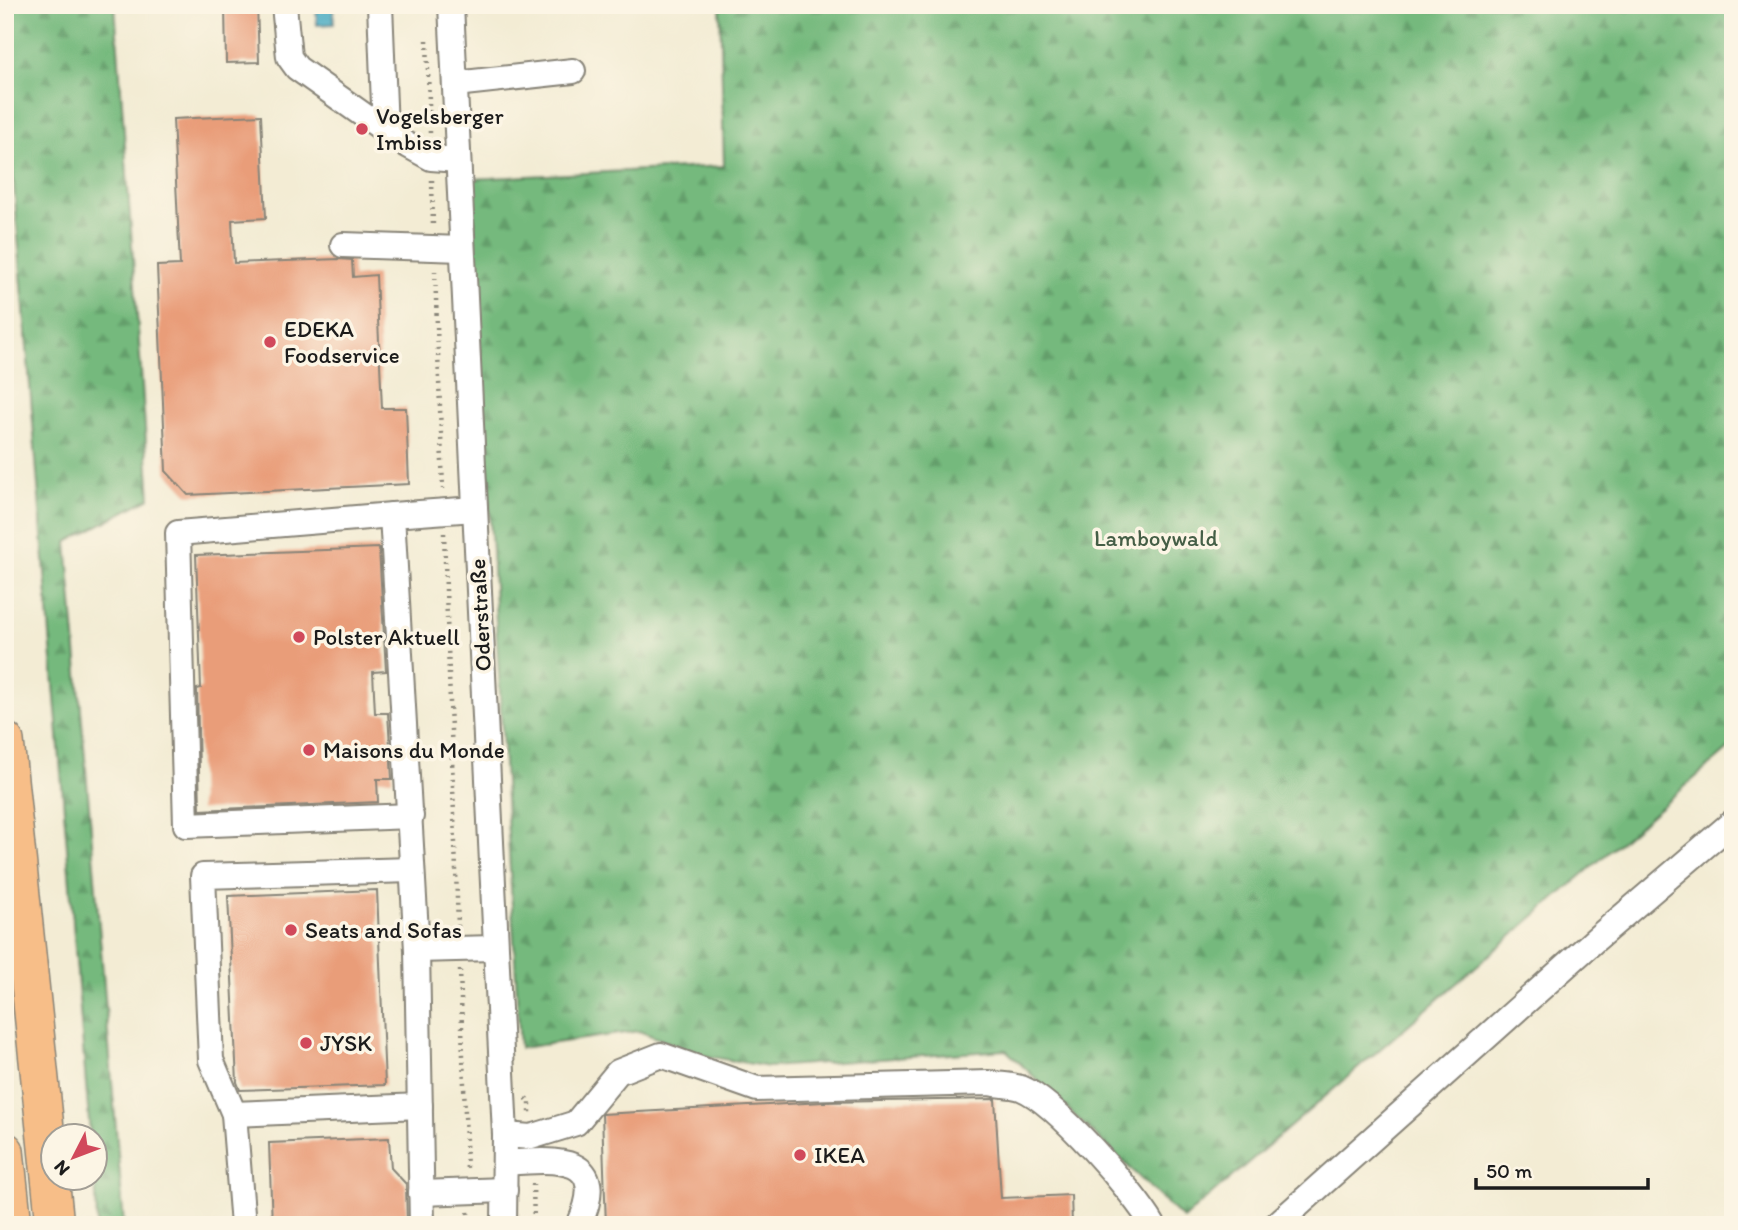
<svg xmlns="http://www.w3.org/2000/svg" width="1738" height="1230" font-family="Itim,sans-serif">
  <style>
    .forest { fill: url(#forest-firs); stroke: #486a4c; stroke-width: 2 }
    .water { fill: #42a9c2; stroke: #2f626f; stroke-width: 2 }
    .building { fill: #e99d79 }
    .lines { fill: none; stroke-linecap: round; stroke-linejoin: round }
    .minor-casing { stroke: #888478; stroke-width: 28 }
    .highway-casing { stroke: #888478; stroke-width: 40 }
    .path { stroke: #888478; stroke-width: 4.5; stroke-dasharray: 2 5; stroke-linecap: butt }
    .minor { stroke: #fff; stroke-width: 24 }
    .highway { stroke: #f7be88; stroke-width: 37 }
    .poi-dot { fill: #d1495b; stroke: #fcf5e5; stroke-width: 2.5 }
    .labels { text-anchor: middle; stroke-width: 7; stroke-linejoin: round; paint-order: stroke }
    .poi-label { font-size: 23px; fill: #1c1c1c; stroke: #fcf5e5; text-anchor: start }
    .park-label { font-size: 23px; fill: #455e46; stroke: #fcf5e5 }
    .street-label { font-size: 23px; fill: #1c1c1c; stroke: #fcf5e5 }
  </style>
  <defs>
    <pattern id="forest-firs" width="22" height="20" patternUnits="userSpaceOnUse" patternTransform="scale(1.75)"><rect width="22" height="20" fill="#74b97d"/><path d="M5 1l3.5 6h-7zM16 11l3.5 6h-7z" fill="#649e6b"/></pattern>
  </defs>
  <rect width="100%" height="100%" fill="#fcf5e5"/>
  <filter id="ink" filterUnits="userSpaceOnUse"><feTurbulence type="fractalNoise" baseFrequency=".0143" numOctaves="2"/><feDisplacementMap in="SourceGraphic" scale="14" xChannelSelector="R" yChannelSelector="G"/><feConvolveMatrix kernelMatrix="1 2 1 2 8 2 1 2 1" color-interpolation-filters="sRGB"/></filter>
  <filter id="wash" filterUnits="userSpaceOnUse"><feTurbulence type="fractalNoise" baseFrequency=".00686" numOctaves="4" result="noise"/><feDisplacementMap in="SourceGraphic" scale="28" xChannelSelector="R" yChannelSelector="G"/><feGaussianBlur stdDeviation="1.57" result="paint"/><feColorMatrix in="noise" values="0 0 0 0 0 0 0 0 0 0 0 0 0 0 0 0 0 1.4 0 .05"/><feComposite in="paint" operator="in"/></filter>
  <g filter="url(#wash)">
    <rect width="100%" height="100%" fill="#f3ecd4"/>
    <!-- forest -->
    <g class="forest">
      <path d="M 5,5 L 115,5 L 150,498 L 67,542 L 124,1225 L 97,1225 L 94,1136 L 90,1135 L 5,73 Z"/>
      <path d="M 720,5 L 1733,5 L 1733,745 L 1183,1219 L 1006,1050 L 769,1067 L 701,1055 L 639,1031 L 520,1048 L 471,179 L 724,166 Z"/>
    </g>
    <!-- water -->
    <path class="water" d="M 316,5 L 333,5 L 334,24 L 317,25 Z"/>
    <g id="blocks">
      <!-- building -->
      <g class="building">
        <path d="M 225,5 L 257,5 L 259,62 L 226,63 Z"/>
        <path d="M 261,115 L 266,218 L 232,220 L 234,263 L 339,259 L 352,260 L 353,277 L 376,275 L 382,408 L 406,408 L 409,484 L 188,495 L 166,471 L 157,266 L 180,265 L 173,119 Z"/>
        <path d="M 379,548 L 386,671 L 373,672 L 375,713 L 388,713 L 392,779 L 377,779 L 378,802 L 200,810 L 197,689 L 201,688 L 196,555 Z"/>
        <path d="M 377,890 L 385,1085 L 240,1090 L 237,1082 L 228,896 Z"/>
        <path d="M 995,1099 L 1001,1198 L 1071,1195 L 1072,1225 L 606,1225 L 602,1114 L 824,1102 Z"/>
        <path d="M 389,1138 L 391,1168 L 406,1184 L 407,1225 L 272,1225 L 269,1143 Z"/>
      </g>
    </g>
  </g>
  <g filter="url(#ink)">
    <use href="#blocks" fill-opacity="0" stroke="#888478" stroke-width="2"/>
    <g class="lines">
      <defs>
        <g id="minor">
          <path d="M 284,5 L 289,57 L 297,68 L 400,141 L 431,158 L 458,160"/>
          <path d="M 380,5 L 385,130"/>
          <path d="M 451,5 L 505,1135 L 504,1225"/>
          <path d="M 455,84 L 573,71"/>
          <path d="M 343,245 L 462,249"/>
          <path d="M 392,515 L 178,533 L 186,825 L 411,816"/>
          <path d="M 417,950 L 494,948"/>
          <path d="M 234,1114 L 420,1106"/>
          <path d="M 505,1135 L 531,1137 L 576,1123 L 618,1072 L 661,1055 L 757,1089 L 989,1083 C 999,1085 1011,1085 1021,1088 C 1056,1102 1133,1191 1153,1225"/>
          <path d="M 505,1163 C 554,1159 612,1153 579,1225"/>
          <path d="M 421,1193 L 505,1190"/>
          <path d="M 243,1225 L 234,1114 L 211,1060 L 203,876 L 412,870"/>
          <path d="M 422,1225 L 417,950 L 392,515 L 475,509"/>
          <path d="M 1276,1225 L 1596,939 L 1733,822"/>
        </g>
        <g id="highway">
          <path d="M 5,741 L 55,1225"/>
          <path d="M 5,1151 L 13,1225"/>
        </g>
      </defs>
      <!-- minor casing -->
      <use href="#minor" class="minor-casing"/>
      <!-- highway casing -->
      <use href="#highway" class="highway-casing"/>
      <!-- path -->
      <g class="path">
        <path d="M 427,40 L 430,133"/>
        <path d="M 432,180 L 433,227"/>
        <path d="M 435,271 L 443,489"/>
        <path d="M 444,533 L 458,927"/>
        <path d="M 460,970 L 467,1171"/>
        <path d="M 526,1098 L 530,1102 L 530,1115"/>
        <path d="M 533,1184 L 534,1225"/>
        <path d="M 468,1212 L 469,1225"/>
      </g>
      <!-- minor -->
      <use href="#minor" class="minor"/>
      <!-- highway -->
      <use href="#highway" class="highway"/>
    </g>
  </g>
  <!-- markers -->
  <g class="poi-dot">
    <circle cx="362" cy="129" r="7"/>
    <circle cx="270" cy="342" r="7"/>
    <circle cx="299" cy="637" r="7"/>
    <circle cx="309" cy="750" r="7"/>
    <circle cx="291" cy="930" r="7"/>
    <circle cx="306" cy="1043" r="7"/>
    <circle cx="800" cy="1155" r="7"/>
  </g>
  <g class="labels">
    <!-- poi labels -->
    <g class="poi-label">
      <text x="376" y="124">Vogelsberger<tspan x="376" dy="26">Imbiss</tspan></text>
      <text x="284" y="337">EDEKA<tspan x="284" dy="26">Foodservice</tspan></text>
      <text x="313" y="645">Polster Aktuell</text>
      <text x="323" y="758">Maisons du Monde</text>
      <text x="305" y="938">Seats and Sofas</text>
      <text x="320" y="1051">JYSK</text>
      <text x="814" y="1163">IKEA</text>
    </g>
    <!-- park labels -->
    <g class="park-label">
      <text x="1156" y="546">Lamboywald</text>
    </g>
    <!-- street labels -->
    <g class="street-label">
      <text transform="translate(480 615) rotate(-93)" y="8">Oderstraße</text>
    </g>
  </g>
  <!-- margin -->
  <rect width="1738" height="1230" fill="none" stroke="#fcf5e5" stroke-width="28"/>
  <!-- north arrow -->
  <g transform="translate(74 1157) rotate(228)"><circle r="33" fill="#fcf5e5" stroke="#a29e95" stroke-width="2"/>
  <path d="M0-5L12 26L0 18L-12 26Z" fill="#d1495b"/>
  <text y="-10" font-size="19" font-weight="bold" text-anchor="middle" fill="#1c1c1c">N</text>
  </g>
  <!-- scale -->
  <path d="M1476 1178v10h172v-10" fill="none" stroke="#1c1c1c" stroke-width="3.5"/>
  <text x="1486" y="1178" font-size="21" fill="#1c1c1c" stroke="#fcf5e5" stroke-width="5" paint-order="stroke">50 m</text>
</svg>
